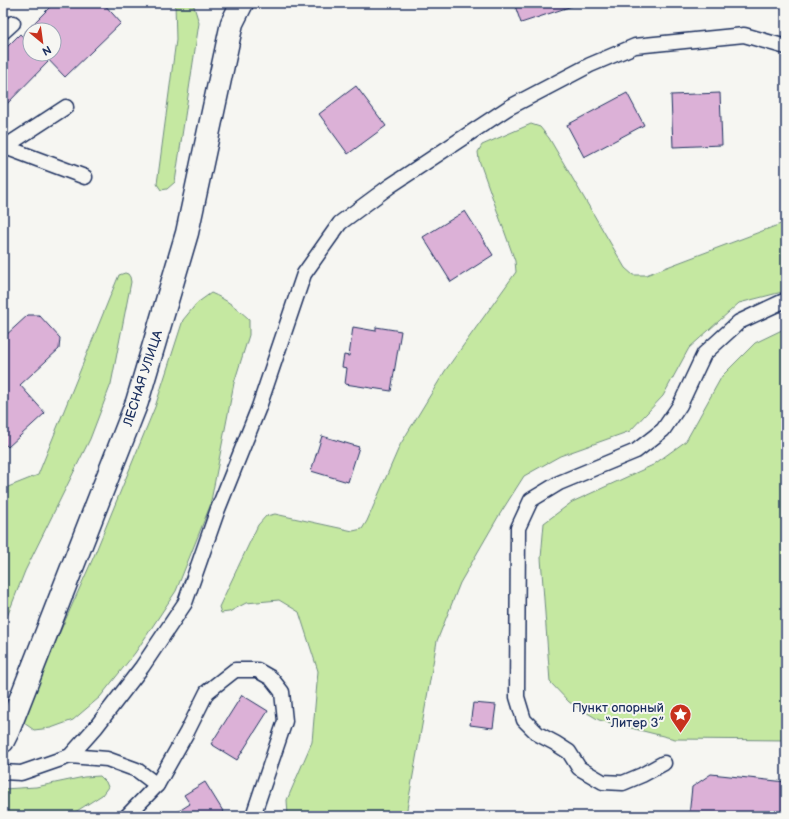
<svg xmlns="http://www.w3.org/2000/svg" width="789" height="819" font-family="'Balsamiq Sans',sans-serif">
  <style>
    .green { fill: #c5e8a1; stroke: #708c80 }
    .building { fill: #dcb1d7; stroke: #1b2f5e }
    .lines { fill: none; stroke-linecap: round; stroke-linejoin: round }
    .lane-casing { stroke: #1b2f5e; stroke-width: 17 }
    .secondary-casing { stroke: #1b2f5e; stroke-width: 25 }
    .lane { stroke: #f6f6f2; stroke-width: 14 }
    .secondary { stroke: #f6f6f2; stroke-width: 22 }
    .labels { text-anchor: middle; stroke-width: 4; stroke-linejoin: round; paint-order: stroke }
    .street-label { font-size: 13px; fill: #1b2f5e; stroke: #f6f6f2 }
    .poi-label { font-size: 13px; fill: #1b2f5e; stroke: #f6f6f2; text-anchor: end }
  </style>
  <rect width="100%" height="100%" fill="#f6f6f2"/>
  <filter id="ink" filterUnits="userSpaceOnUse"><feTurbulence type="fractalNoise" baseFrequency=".025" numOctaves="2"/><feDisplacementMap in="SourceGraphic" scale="8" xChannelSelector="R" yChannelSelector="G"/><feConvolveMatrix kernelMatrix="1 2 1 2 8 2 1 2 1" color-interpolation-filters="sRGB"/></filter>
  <g filter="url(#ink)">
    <!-- green -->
    <g class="green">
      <path d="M 175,3 L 193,3 L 199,23 L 175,182 L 167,189 L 161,190 L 157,184 L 176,40 Z"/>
      <path d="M 531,124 L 540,127 L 549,138 L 625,268 L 633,275 L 646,275 L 786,222 L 786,291 L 739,303 L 689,348 L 663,396 L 630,431 L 560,456 L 524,476 L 498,517 L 460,583 L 437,641 L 407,809 L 408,816 L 288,816 L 287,800 L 312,742 L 318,671 L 299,612 L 279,600 L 246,603 L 229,612 L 221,613 L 219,607 L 258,525 L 266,516 L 275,514 L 353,531 L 362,529 L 367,521 L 400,445 L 445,371 L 516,272 L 515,261 L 479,160 L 478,152 L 482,145 Z"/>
      <path d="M 125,273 L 128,274 L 130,277 L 131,282 L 111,384 L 90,439 L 25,571 L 3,627 L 3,489 L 38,475 L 109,299 L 119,275 Z"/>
      <path d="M 211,293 C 226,299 238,309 249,319 L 249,335 L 234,383 L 210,506 L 176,591 L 135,653 L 100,697 L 73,720 L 51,728 L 34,730 L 24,723 L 25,710 L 94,556 L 155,407 L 183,320 L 197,303 Z"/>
      <path d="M 786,328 L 786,740 L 675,739 L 599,720 L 569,702 L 550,682 L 541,558 L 544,523 L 572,502 L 653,465 L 686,441 L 722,376 L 755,343 Z"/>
      <path d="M 100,776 L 106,782 L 108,787 L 102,795 L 69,816 L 3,816 L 3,789 L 36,787 L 84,777 Z"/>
    </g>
    <!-- building -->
    <g class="building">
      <path d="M 54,3 L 103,3 L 121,23 L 65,77 L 43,54 L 54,54 L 54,30 L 30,30 L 30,41 L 23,34 Z"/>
      <path d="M 514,3 L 571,3 L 572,6 L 521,23 Z"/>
      <path d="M 20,34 L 30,44 L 30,54 L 40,54 L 48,62 L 3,108 L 3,51 Z"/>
      <path d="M 356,86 L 386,126 L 348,154 L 319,114 Z"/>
      <path d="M 627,93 L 644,125 L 584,157 L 567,125 Z"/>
      <path d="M 720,93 L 722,145 L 673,147 L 671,95 Z"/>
      <path d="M 465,211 L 493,255 L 451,282 L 423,237 Z"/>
      <path d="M 28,315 L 39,315 L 60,338 L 59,349 L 20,385 L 45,413 L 8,447 L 3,442 L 3,336 L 4,337 Z"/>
      <path d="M 353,327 L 376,331 L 376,327 L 401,331 L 391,391 L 345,384 L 347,368 L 342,367 L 344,355 L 349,356 Z"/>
      <path d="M 322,436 L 359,447 L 348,482 L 311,471 Z"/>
      <path d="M 242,695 L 268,711 L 237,760 L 211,744 Z"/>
      <path d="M 473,703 L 496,705 L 493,728 L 470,725 Z"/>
      <path d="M 711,774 L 786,782 L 786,816 L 689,816 L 692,787 Z"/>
      <path d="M 205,782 L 226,816 L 171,816 L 190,804 L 184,795 Z"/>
    </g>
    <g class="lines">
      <defs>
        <g id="lane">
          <path d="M 3,32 L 13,23"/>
          <path d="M 3,146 L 5,147 L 85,177"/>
          <path d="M 3,148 L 66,107"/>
          <path d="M 70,756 L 107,759 L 137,770 L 157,785 L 127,816"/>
          <path d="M 664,763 L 642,775 L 623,783 L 603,782 L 579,768 L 569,752 L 555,743 L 538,734 L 524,720 L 517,697 L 518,528 L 531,500 L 559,483 L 636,451 L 663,430 L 680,405 L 704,354 L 739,322 L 786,300"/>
          <path d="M 3,772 L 21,773 L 70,756 L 96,727 L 142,667 L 185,603 L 218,509 L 259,407 L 304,274 L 340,223 L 390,186 L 508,108 L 590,65 L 635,46 L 744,35 L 786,47"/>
          <path d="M 157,785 L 187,732 L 207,692 L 235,670 L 257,670 L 271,678 L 282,692 L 285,721 L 253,816"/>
        </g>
        <path id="secondary" d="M 3,741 L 8,731 L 137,402 L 187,233 L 232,23 L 242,3"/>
      </defs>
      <!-- lane casing -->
      <use href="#lane" class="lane-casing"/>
      <!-- secondary casing -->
      <use href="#secondary" class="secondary-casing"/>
      <!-- lane -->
      <use href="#lane" class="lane"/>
      <!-- secondary -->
      <use href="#secondary" class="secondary"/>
    </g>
  </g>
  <!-- icons -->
  <defs>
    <symbol id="sight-pin" viewBox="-11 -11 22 30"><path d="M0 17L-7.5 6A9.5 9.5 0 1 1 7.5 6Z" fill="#c8321e" stroke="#f6f6f2"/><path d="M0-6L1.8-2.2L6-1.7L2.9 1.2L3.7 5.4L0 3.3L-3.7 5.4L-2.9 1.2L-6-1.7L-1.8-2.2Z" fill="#fff"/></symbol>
  </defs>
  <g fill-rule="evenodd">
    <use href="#sight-pin" x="668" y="702" width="25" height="34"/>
  </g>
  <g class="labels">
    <!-- street labels -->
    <g class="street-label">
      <text transform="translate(142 378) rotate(-72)" y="5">ЛЕСНАЯ УЛИЦА</text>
    </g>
    <!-- poi labels -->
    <g class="poi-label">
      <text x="664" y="712">Пункт опорный<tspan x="664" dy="15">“Литер 3”</tspan></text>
    </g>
  </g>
  <!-- margin -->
  <rect width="789" height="819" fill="none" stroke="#f6f6f2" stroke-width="16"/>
  <rect x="8" y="8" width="773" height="803" fill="none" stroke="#1b2f5e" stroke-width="1.5" filter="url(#ink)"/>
  <!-- north arrow -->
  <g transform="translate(42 42) rotate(151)"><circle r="19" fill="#f6f6f2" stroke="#9ea6b7"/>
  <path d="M0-3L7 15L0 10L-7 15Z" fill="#c8321e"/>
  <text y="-6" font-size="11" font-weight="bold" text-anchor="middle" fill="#1b2f5e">N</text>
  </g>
</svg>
